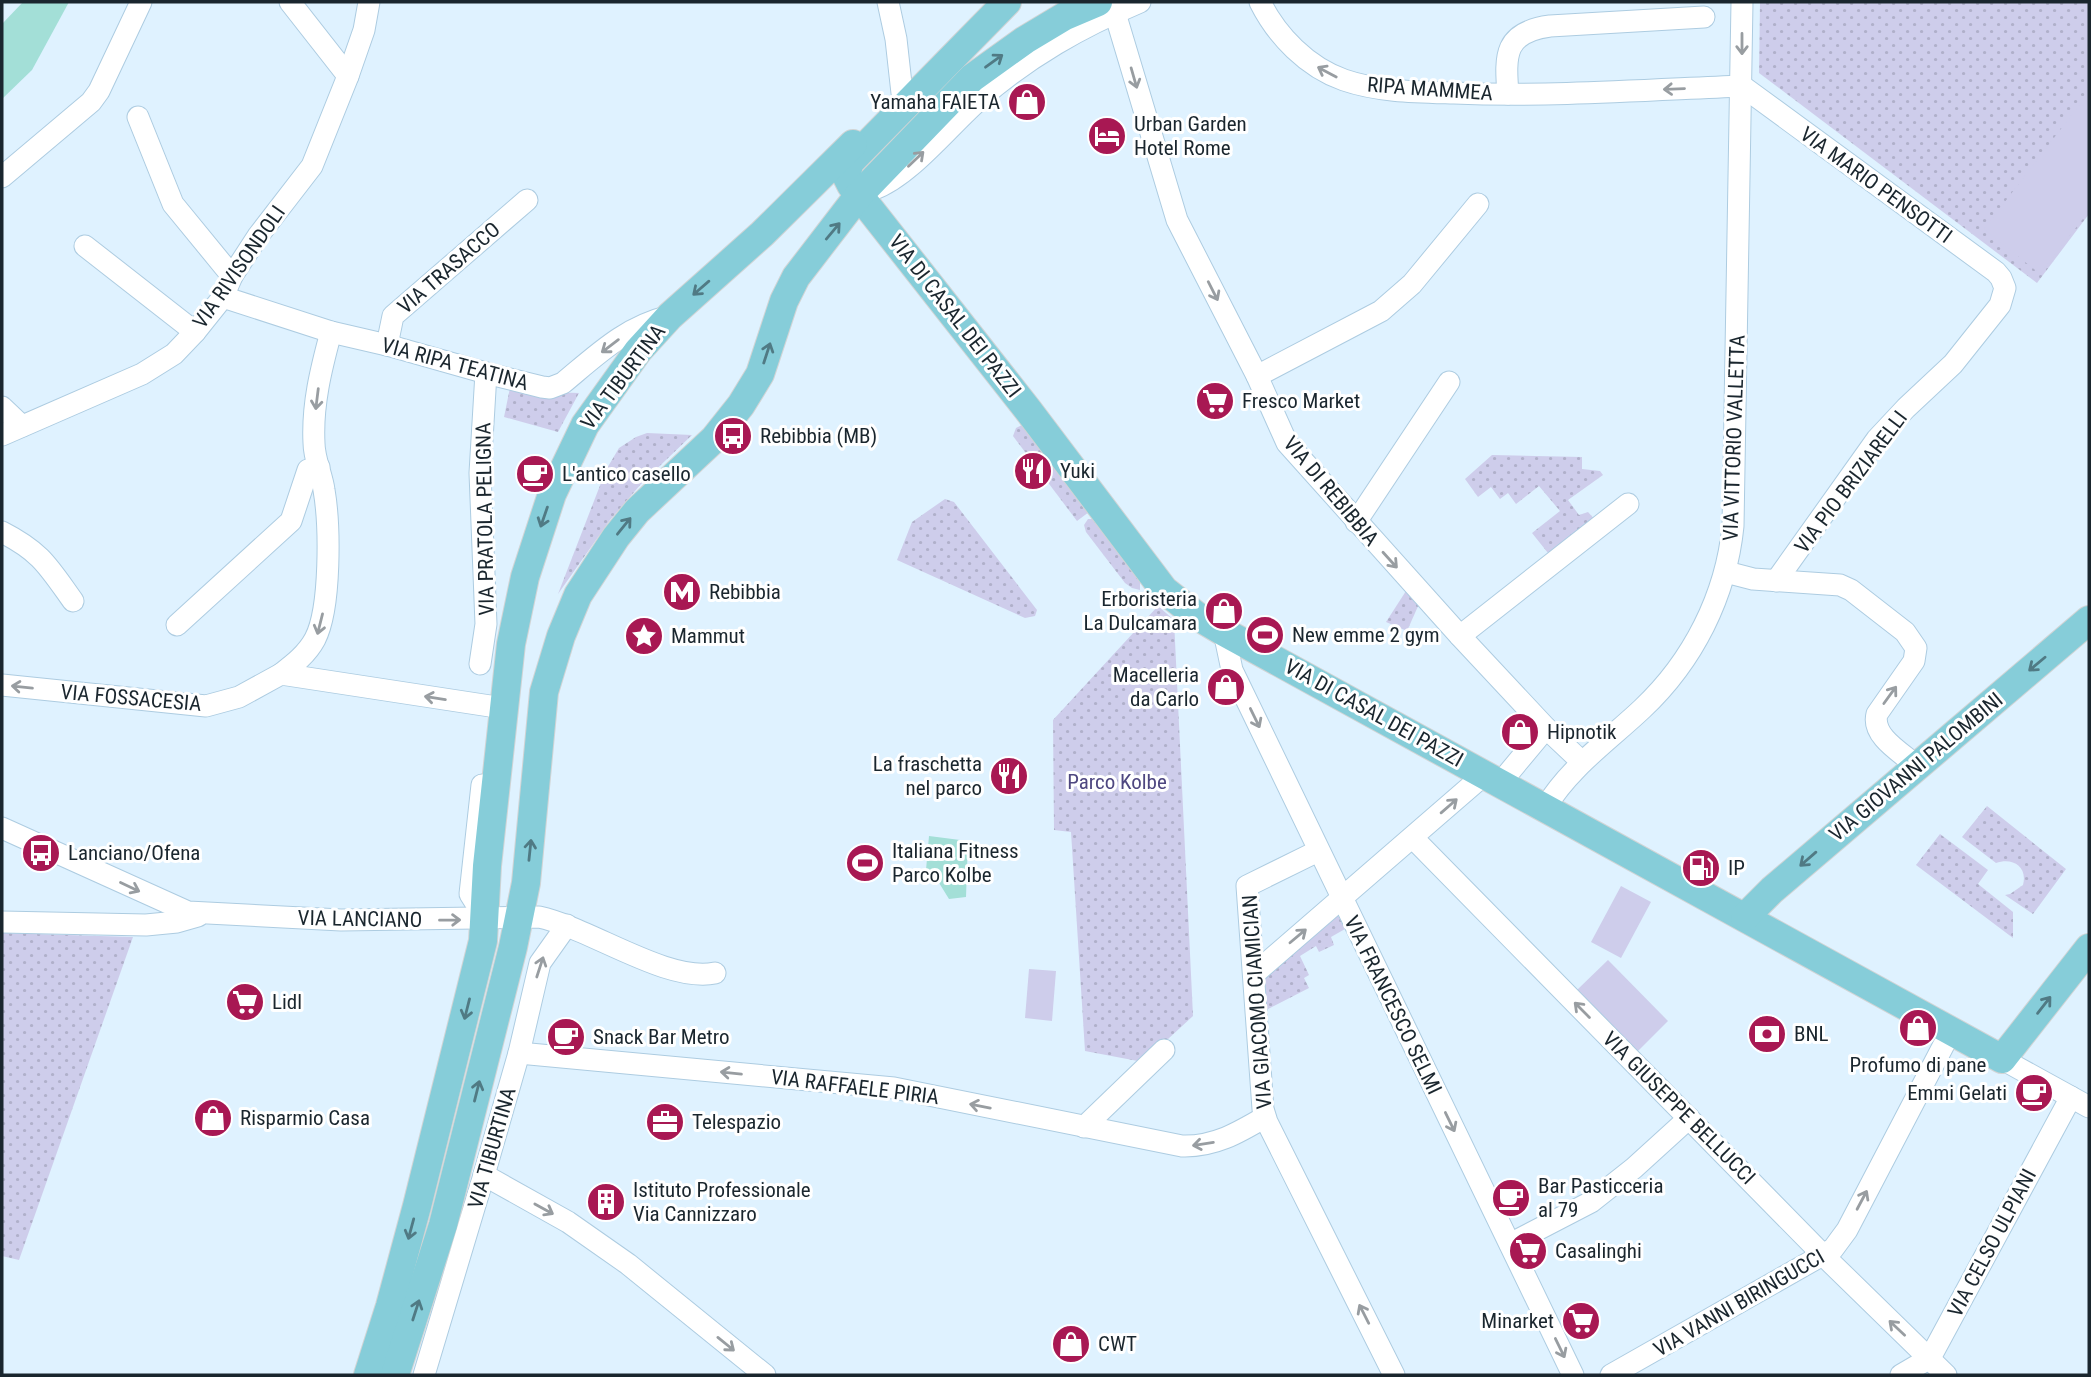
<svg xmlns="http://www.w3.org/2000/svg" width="2091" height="1377" font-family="'Roboto Condensed',sans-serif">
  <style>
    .green { fill: url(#green-dots) }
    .pitch { fill: #cecdeb }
    .water { fill: #a3dfd7 }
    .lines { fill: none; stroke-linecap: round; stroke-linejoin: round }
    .minor-casing { stroke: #adcce1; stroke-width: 23 }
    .major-casing { stroke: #d1d4d5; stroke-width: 30 }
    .minor { stroke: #fff; stroke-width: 21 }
    .major { stroke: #86cdd9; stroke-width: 28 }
    .oneway { stroke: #989da1 }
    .oneway2 { stroke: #507a84 }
    .labels { text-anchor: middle; stroke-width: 6; stroke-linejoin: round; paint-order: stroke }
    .street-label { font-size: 21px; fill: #1a262e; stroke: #fff }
    .poi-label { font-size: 21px; fill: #1a262e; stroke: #fff; text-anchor: start }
    .park-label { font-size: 21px; fill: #4e4780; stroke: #fff }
  </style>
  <defs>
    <pattern id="green-dots" width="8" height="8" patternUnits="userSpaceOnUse" patternTransform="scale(1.75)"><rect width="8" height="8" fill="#cecdeb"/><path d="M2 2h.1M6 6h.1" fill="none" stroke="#b0b0ca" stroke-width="1.8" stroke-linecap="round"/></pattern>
  </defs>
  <rect width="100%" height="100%" fill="#dff2ff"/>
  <!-- green -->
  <g class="green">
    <path d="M 1760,2 L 2089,2 L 2089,214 L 2037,283 L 1759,73 Z"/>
    <path d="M 511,383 L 549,392 L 579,393 L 558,432 L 504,417 Z"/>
    <path d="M 1022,425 L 1089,512 L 1077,521 L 1013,436 L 1016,428 Z"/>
    <path d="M 647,433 L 692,435 L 641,484 L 610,520 L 558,594 L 606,470 L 619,448 L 636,437 Z"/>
    <path d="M 1492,455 L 1582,457 L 1582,469 L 1600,471 L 1603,475 L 1568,500 L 1579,515 L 1588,512 L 1599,524 L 1552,558 L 1532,533 L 1560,511 L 1539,486 L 1516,504 L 1508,493 L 1500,499 L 1491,487 L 1478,497 L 1465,479 Z"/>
    <path d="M 945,499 L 954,502 L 1037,610 L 1035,616 L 1025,618 L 897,560 L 912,522 Z"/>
    <path d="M 1088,519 L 1095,519 L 1140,580 L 1140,590 L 1132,588 L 1125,583 L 1086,532 L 1084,525 Z"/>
    <path d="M 1406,591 L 1419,604 L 1407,631 L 1386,622 Z"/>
    <path d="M 1158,606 L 1174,620 L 1193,1016 L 1143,1062 L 1085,1051 L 1071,832 L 1054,830 L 1053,720 Z"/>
    <path d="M 1987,806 L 2066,869 L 2033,914 L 2005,895 L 2010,894 L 2023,885 C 2028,866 2012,857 1996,863 L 1962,837 Z"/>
    <path d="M 1940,834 L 1988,870 L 1978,884 L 2013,912 L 2013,938 L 1916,865 Z"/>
    <path d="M 1336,911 L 1345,929 L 1331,937 L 1334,945 L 1319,952 L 1316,946 L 1300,956 L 1309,975 L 1304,978 L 1309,988 L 1266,1010 L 1264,976 Z"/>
    <path d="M 2,933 L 133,937 L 19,1260 L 2,1256 Z"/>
  </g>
  <!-- pitch -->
  <g class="pitch">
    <path d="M 2080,104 L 2089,111 L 2089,211 L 2040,274 L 1984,229 Z"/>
    <path d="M 1621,886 L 1651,902 L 1621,958 L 1591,942 Z"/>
    <path d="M 1608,960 L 1668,1021 L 1637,1052 L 1577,990 Z"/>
    <path d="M 1029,969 L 1056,971 L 1052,1021 L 1025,1018 Z"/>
  </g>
  <!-- water -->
  <g class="water">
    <path d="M 23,2 L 69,2 L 32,70 L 2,99 L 2,24 Z"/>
    <path d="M 929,836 L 968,841 L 966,897 L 949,899 L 936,878 L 926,870 Z"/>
  </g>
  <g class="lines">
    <defs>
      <g id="minor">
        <path d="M 290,2 L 348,76"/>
        <path d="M 888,2 L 896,39 L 902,93"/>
        <path d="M 1260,2 C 1277,36 1307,67 1344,80 C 1379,92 1417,92 1454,93 C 1550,97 1646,90 1742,86"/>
        <path d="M 1115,13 L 1177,220 L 1257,376 L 1287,443 L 1460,636 L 1546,728 L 1582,762"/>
        <path d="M 1742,86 L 1996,272 L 2001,278 L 2005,288 L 2000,305 L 1953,364 L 1906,408 L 1877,439 L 1776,581"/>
        <path d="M 1508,94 C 1505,55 1504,32 1550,26 L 1704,17"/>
        <path d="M 138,117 L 173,204 L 232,276"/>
        <path d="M 2,177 L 91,102 L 99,91 L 141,2"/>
        <path d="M 874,189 C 910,176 950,125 980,99 C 1029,56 1081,27 1140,2"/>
        <path d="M 85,246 L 195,332"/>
        <path d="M 223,297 L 331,332 L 387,345 L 486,373 L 542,387 L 550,388 L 563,383 C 598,354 625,327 670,316"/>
        <path d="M 387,345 L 393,316 L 527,200"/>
        <path d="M 1257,376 L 1381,311 L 1412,284 L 1478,204"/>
        <path d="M 2,407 L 22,426"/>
        <path d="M 2,435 L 142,374 L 174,354 L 195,332 L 223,297 L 232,276 L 258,236 L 312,166 L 348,76 L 364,30 L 369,2"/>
        <path d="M 1356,522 L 1449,382"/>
        <path d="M 2,532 C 41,552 48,566 73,601"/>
        <path d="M 1726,572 L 1753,579 L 1840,585 L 1851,590 L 1905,632 L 1916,648 L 1914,661 L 1877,714 C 1871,736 1902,753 1917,766"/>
        <path d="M 177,625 L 291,521 L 308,470 L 319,467"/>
        <path d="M 1224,632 L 1232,670 L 1573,1375"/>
        <path d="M 1460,636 L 1628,504"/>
        <path d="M 480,664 L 486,624 L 480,473 L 486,373"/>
        <path d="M 281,674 C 294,664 307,654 315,639 C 331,608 330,525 324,490 C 322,475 314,459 314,443 C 312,405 321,369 331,332"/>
        <path d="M 2,685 L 206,706 L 239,697 L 281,674 L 503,708"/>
        <path d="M 1501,782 L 1546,728"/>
        <path d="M 482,785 L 470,894 L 485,918"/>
        <path d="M 1545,808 C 1570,767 1608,741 1642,709 C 1693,661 1726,596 1733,526 L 1742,2"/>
        <path d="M 2,828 L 188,912 L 341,920 L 539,917 C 590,928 667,983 715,973"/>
        <path d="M 1413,838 L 1824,1256 L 1946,1375"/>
        <path d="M 1318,851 L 1247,886 L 1263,1109 L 1267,1122 L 1394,1375"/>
        <path d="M 2,922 L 146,925 L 177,922 L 198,916"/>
        <path d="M 1254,974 L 1485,774"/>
        <path d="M 519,1053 L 894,1088 L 1182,1146 C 1214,1147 1238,1133 1265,1117"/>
        <path d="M 2002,1059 L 2089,1107"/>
        <path d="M 1084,1127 L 1164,1050"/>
        <path d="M 484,1175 L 568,1222 L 628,1264 L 765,1375"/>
        <path d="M 1510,1244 L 1591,1202 L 1634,1168 L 1689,1118"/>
        <path d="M 424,1375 L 484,1175 L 519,1053 L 540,963 L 567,925"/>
        <path d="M 1611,1375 L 1833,1249 L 1847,1230 L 1951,1031"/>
        <path d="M 1901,1375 L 1930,1358 L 2071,1097"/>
      </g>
      <g id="major">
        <path d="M 1007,2 L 850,162 L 846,175 L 851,185 L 1028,410 L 1164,590 L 1197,616 L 1224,632 L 2002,1059 L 2089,948"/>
        <path d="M 1745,917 L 1772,890 L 2089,620"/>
        <path d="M 368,1375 L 390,1306 L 417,1206 L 483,941 L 487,866 L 511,644 L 525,577 L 552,494 L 585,425 L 638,351 L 670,316 L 762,234 L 853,144"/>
        <path d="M 395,1375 L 443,1225 L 513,947 L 526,883 L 544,692 L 561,636 L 578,595 L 616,537 L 637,511 L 714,439 L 741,405 L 760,374 L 784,301 L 796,277 L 859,195 L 972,78 L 1025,40 L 1065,16 L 1098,2"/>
      </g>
    </defs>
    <!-- minor casing -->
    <use href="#minor" class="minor-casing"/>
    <!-- major casing -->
    <use href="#major" class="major-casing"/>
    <!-- minor -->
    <use href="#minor" class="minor"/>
    <!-- major -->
    <use href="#major" class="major"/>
  </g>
  <!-- one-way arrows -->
  <defs><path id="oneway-shaft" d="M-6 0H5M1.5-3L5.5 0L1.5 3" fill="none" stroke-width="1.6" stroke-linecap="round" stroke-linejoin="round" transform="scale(1.75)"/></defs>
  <g class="oneway">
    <use href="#oneway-shaft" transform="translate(1742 44) rotate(90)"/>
    <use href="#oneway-shaft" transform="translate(1327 72) rotate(-152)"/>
    <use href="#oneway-shaft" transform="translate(1134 78) rotate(74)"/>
    <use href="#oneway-shaft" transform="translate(1674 89) rotate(178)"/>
    <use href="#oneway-shaft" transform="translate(916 159) rotate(-44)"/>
    <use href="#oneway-shaft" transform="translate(1213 291) rotate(63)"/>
    <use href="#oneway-shaft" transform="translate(610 346) rotate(143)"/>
    <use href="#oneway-shaft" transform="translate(317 399) rotate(97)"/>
    <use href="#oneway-shaft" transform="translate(1390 560) rotate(48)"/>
    <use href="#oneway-shaft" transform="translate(320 624) rotate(104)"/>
    <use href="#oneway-shaft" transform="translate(22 687) rotate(-174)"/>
    <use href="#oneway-shaft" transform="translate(1890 695) rotate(-54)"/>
    <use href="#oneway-shaft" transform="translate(435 698) rotate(-171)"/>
    <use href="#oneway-shaft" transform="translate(1255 718) rotate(64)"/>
    <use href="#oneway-shaft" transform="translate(1449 806) rotate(-41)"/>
    <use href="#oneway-shaft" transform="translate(130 887) rotate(25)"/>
    <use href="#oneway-shaft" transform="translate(450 920) rotate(-1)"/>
    <use href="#oneway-shaft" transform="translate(1298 936) rotate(-40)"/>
    <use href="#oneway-shaft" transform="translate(540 967) rotate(-72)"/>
    <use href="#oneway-shaft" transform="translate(1582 1010) rotate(-135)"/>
    <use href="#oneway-shaft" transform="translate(731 1073) rotate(-174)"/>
    <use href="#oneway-shaft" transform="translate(980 1106) rotate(-169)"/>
    <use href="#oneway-shaft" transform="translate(1450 1122) rotate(64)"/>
    <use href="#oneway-shaft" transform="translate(1203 1144) rotate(171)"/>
    <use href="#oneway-shaft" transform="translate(1862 1200) rotate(-62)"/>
    <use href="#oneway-shaft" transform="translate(544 1209) rotate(29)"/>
    <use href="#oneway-shaft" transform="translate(1364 1314) rotate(-117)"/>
    <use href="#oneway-shaft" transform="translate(1897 1328) rotate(-137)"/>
    <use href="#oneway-shaft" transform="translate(726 1344) rotate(39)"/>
    <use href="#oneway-shaft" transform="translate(1560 1348) rotate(64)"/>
  </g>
  <g class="oneway2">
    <use href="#oneway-shaft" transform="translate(994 61) rotate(-36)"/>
    <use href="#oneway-shaft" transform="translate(833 231) rotate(-50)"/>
    <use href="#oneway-shaft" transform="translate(701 288) rotate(139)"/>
    <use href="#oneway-shaft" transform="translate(767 353) rotate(-72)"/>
    <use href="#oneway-shaft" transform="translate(544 517) rotate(109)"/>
    <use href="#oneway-shaft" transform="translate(624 526) rotate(-51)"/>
    <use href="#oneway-shaft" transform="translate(2037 664) rotate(140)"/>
    <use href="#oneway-shaft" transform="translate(530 850) rotate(-84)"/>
    <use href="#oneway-shaft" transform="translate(1808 859) rotate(139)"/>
    <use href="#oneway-shaft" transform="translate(2044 1005) rotate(-52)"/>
    <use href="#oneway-shaft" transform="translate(467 1009) rotate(104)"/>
    <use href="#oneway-shaft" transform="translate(477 1091) rotate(-76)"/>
    <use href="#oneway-shaft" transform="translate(411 1229) rotate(105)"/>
    <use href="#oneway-shaft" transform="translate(416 1310) rotate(-72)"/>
  </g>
  <!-- icons -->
  <defs>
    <symbol id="shop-disc" viewBox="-11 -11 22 22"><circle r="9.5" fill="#a81853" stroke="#fff"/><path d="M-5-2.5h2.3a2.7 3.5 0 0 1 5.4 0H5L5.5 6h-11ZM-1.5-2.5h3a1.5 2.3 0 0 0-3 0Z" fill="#fff"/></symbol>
    <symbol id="hotel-disc" viewBox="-11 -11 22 22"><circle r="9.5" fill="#a81853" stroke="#fff"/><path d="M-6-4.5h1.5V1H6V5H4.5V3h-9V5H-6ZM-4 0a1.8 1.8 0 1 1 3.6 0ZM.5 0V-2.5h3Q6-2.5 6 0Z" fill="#fff"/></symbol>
    <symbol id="supermarket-disc" viewBox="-11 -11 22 22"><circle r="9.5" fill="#a81853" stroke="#fff"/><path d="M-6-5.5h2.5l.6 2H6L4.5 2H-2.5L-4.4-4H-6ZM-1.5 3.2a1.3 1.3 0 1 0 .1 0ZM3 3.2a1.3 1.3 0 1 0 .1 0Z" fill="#fff"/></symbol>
    <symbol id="bus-disc" viewBox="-11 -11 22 22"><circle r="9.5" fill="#a81853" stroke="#fff"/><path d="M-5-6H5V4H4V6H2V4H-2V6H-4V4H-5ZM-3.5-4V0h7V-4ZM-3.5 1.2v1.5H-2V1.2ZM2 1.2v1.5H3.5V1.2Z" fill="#fff"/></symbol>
    <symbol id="restaurant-disc" viewBox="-11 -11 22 22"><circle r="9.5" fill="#a81853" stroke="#fff"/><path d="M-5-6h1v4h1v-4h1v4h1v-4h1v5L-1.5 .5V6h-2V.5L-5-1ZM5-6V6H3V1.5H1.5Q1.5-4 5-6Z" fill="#fff"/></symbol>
    <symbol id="cafe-disc" viewBox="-11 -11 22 22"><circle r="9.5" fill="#a81853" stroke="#fff"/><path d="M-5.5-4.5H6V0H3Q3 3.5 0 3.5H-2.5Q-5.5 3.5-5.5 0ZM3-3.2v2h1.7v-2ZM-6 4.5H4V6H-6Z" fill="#fff"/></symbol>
    <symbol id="metro-disc" viewBox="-11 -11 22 22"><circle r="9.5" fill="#a81853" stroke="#fff"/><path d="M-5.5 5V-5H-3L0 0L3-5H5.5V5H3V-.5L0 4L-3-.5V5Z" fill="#fff"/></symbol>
    <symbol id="stadium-disc" viewBox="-11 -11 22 22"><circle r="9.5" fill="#a81853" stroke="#fff"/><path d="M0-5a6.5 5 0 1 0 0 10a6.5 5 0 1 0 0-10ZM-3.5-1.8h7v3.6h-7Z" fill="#fff"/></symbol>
    <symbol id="sight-disc" viewBox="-11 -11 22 22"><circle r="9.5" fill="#a81853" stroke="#fff"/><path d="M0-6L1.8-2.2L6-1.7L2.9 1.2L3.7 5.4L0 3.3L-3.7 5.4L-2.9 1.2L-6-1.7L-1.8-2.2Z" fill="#fff"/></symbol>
    <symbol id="fuel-disc" viewBox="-11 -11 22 22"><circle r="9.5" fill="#a81853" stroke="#fff"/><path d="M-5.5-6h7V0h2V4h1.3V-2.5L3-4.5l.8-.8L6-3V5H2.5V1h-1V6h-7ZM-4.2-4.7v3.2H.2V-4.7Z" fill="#fff"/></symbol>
    <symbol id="bank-disc" viewBox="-11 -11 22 22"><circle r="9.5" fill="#a81853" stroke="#fff"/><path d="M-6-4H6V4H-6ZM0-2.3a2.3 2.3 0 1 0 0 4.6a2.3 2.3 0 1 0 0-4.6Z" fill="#fff"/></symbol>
    <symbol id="office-disc" viewBox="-11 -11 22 22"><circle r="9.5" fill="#a81853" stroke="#fff"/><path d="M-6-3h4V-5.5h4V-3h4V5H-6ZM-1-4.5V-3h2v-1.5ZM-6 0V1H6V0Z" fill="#fff"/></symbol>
    <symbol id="building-disc" viewBox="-11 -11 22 22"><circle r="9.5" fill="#a81853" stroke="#fff"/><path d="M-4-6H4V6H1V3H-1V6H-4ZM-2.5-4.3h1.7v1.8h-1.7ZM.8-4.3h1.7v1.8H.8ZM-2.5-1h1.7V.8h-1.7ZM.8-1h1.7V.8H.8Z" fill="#fff"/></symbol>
  </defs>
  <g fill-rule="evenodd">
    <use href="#shop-disc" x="1005" y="80" width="44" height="44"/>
    <use href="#hotel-disc" x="1085" y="114" width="44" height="44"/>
    <use href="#supermarket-disc" x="1193" y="379" width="44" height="44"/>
    <use href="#bus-disc" x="711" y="414" width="44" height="44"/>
    <use href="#restaurant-disc" x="1011" y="449" width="44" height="44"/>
    <use href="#cafe-disc" x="513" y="452" width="44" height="44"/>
    <use href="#metro-disc" x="660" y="570" width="44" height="44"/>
    <use href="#shop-disc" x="1202" y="589" width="44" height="44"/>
    <use href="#stadium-disc" x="1243" y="613" width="44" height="44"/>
    <use href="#sight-disc" x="622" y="614" width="44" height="44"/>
    <use href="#shop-disc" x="1204" y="665" width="44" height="44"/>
    <use href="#shop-disc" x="1498" y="710" width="44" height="44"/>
    <use href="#restaurant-disc" x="987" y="754" width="44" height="44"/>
    <use href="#bus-disc" x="19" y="831" width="44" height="44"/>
    <use href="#stadium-disc" x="843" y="841" width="44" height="44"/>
    <use href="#fuel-disc" x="1679" y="846" width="44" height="44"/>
    <use href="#supermarket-disc" x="223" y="980" width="44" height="44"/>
    <use href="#shop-disc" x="1896" y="1006" width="44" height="44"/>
    <use href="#bank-disc" x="1745" y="1012" width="44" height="44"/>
    <use href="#cafe-disc" x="544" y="1015" width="44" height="44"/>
    <use href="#cafe-disc" x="2012" y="1071" width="44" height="44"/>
    <use href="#shop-disc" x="191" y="1096" width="44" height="44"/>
    <use href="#office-disc" x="643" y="1100" width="44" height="44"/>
    <use href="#cafe-disc" x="1489" y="1176" width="44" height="44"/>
    <use href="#building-disc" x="584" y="1180" width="44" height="44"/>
    <use href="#supermarket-disc" x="1506" y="1229" width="44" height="44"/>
    <use href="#supermarket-disc" x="1559" y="1299" width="44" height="44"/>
    <use href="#shop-disc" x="1049" y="1322" width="44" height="44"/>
  </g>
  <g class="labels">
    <!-- street labels -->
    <g class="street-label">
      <text transform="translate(1430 89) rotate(4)" y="7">RIPA MAMMEA</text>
      <text transform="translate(1876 185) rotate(36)" y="7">VIA MARIO PENSOTTI</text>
      <text transform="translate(239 267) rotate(-55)" y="7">VIA RIVISONDOLI</text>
      <text transform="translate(449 268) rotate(-41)" y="7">VIA TRASACCO</text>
      <text transform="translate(955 316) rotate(52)" y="7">VIA DI CASAL DEI PAZZI</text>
      <text transform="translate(455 364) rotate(15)" y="7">VIA RIPA TEATINA</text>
      <text transform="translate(623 377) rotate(-53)" y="7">VIA TIBURTINA</text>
      <text transform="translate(1734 438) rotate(-88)" y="7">VIA VITTORIO VALLETTA</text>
      <text transform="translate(1851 482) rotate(-53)" y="7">VIA PIO BRIZIARELLI</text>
      <text transform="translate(1331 491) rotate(50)" y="7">VIA DI REBIBBIA</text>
      <text transform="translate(485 519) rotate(-91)" y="7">VIA PRATOLA PELIGNA</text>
      <text transform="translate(131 698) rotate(5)" y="7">VIA FOSSACESIA</text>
      <text transform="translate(1374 713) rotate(29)" y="7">VIA DI CASAL DEI PAZZI</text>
      <text transform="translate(1916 767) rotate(-40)" y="7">VIA GIOVANNI PALOMBINI</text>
      <text transform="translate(360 919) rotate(1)" y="7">VIA LANCIANO</text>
      <text transform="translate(1257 1002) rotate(-94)" y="7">VIA GIACOMO CIAMICIAN</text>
      <text transform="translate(1393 1005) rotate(64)" y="7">VIA FRANCESCO SELMI</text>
      <text transform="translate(855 1087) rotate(7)" y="7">VIA RAFFAELE PIRIA</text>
      <text transform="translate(1679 1108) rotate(45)" y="7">VIA GIUSEPPE BELLUCCI</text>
      <text transform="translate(492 1148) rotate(-74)" y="7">VIA TIBURTINA</text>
      <text transform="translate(1992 1243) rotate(-62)" y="7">VIA CELSO ULPIANI</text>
      <text transform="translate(1739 1303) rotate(-30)" y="7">VIA VANNI BIRINGUCCI</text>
    </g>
    <!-- poi labels -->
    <g class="poi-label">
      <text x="1000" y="109" text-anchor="end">Yamaha FAIETA</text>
      <text x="1134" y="131">Urban Garden<tspan x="1134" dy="24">Hotel Rome</tspan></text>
      <text x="1242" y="408">Fresco Market</text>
      <text x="760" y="443">Rebibbia (MB)</text>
      <text x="1060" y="478">Yuki</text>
      <text x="562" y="481">L'antico casello</text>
      <text x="709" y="599">Rebibbia</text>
      <text x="1197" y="606" text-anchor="end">Erboristeria<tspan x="1197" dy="24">La Dulcamara</tspan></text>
      <text x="1292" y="642">New emme 2 gym</text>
      <text x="671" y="643">Mammut</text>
      <text x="1199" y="682" text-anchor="end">Macelleria<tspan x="1199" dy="24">da Carlo</tspan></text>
      <text x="1547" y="739">Hipnotik</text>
      <text x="982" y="771" text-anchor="end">La fraschetta<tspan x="982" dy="24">nel parco</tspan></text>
      <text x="892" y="858">Italiana Fitness<tspan x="892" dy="24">Parco Kolbe</tspan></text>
      <text x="68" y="860">Lanciano/Ofena</text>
      <text x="1728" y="875">IP</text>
      <text x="272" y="1009">Lidl</text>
      <text x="1794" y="1041">BNL</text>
      <text x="593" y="1044">Snack Bar Metro</text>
      <text x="1918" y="1072" text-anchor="middle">Profumo di pane</text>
      <text x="2007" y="1100" text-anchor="end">Emmi Gelati</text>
      <text x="240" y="1125">Risparmio Casa</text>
      <text x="692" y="1129">Telespazio</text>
      <text x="1538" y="1193">Bar Pasticceria<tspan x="1538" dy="24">al 79</tspan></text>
      <text x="633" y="1197">Istituto Professionale<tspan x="633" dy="24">Via Cannizzaro</tspan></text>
      <text x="1555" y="1258">Casalinghi</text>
      <text x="1554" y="1328" text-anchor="end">Minarket</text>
      <text x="1098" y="1351">CWT</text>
    </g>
    <!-- park labels -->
    <g class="park-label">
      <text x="1117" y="789">Parco Kolbe</text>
    </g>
  </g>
  <!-- border -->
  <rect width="2091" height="1377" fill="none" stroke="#1a262e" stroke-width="7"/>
</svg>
